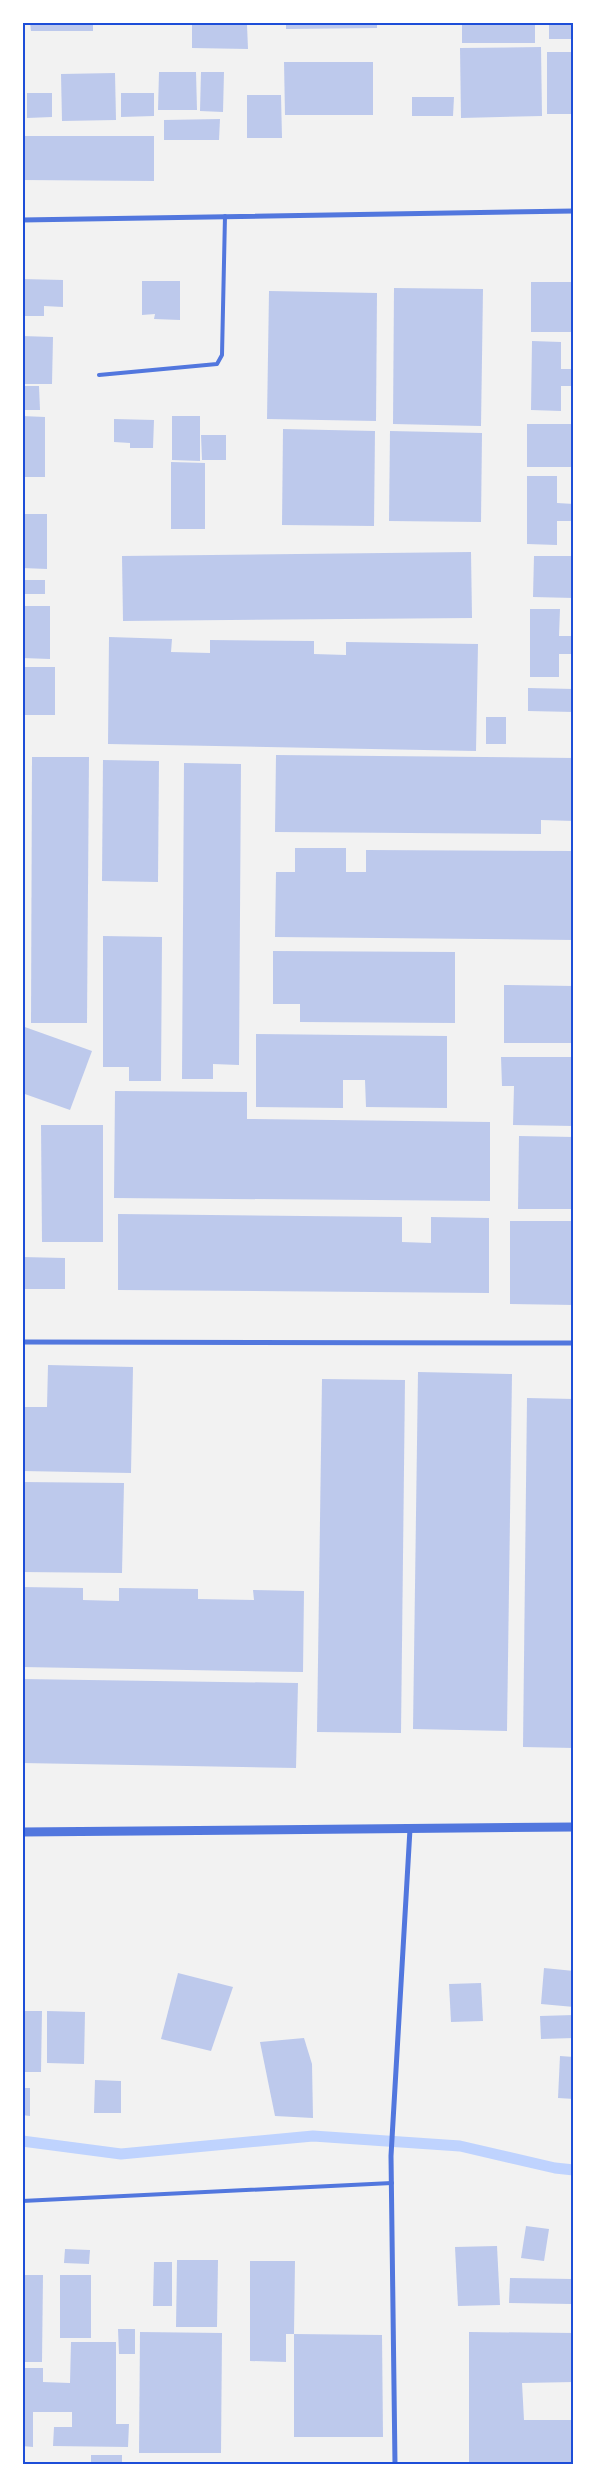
<svg xmlns="http://www.w3.org/2000/svg" width="596" height="2487" font-family="'Alegreya Sans',sans-serif">
  <style>
    .lines { fill: none; stroke-linecap: round; stroke-linejoin: round }
    .stream { stroke: #bfd3fe; stroke-width: 11 }
    .building { fill: #bdc9ec }
    .service { stroke: #5277de; stroke-width: 4 }
    .minor { stroke: #5277de; stroke-width: 5 }
    .tertiary { stroke: #5277de; stroke-width: 9 }
    .neatline { fill: none; stroke: #1d4ed8; stroke-width: 2 }
  </style>
  <rect width="100%" height="100%" fill="#f2f2f2"/>
  <g class="lines">
    <!-- stream -->
    <path class="stream" d="M 22,2141 L 121,2154 L 313,2136 L 460,2146 L 555,2168 L 574,2170"/>
  </g>
  <!-- building -->
  <g class="building">
    <path d="M 30,22 L 93,22 L 93,31 L 31,31 Z"/>
    <path d="M 286,22 L 377,22 L 377,28 L 286,29 Z"/>
    <rect x="462" y="22" width="73" height="21"/>
    <rect x="549" y="22" width="25" height="17"/>
    <path d="M 192,25 L 247,25 L 248,49 L 192,48 Z"/>
    <path d="M 541,47 L 542,116 L 461,118 L 460,48 Z"/>
    <rect x="547" y="52" width="27" height="62"/>
    <path d="M 284,62 L 373,62 L 373,115 L 285,115 Z"/>
    <path d="M 159,72 L 196,72 L 197,110 L 158,110 Z"/>
    <path d="M 201,72 L 224,72 L 223,112 L 200,111 Z"/>
    <path d="M 115,73 L 116,120 L 62,121 L 61,74 Z"/>
    <path d="M 27,93 L 52,93 L 52,117 L 27,118 Z"/>
    <path d="M 121,93 L 154,93 L 154,116 L 121,117 Z"/>
    <path d="M 247,95 L 281,95 L 282,138 L 247,138 Z"/>
    <path d="M 412,97 L 454,97 L 453,116 L 412,116 Z"/>
    <path d="M 220,119 L 219,140 L 164,140 L 164,120 Z"/>
    <path d="M 22,136 L 154,136 L 154,181 L 22,180 Z"/>
    <path d="M 22,279 L 63,280 L 63,307 L 44,306 L 44,316 L 22,316 Z"/>
    <path d="M 142,281 L 180,281 L 180,320 L 154,319 L 155,314 L 142,315 Z"/>
    <rect x="531" y="282" width="43" height="50"/>
    <path d="M 394,288 L 483,289 L 481,426 L 393,424 Z"/>
    <path d="M 269,291 L 377,293 L 376,421 L 267,419 Z"/>
    <path d="M 22,336 L 53,337 L 52,384 L 22,384 Z"/>
    <path d="M 532,341 L 561,342 L 561,369 L 574,369 L 574,386 L 561,386 L 561,411 L 531,410 Z"/>
    <path d="M 22,386 L 39,386 L 40,410 L 22,410 Z"/>
    <path d="M 22,416 L 45,417 L 45,477 L 22,477 Z"/>
    <path d="M 172,416 L 200,416 L 200,461 L 172,460 Z"/>
    <path d="M 114,419 L 154,420 L 153,448 L 130,448 L 130,443 L 114,442 Z"/>
    <rect x="527" y="424" width="47" height="43"/>
    <path d="M 283,429 L 375,431 L 374,526 L 282,525 Z"/>
    <path d="M 390,431 L 482,433 L 481,522 L 389,521 Z"/>
    <path d="M 201,435 L 226,435 L 226,460 L 202,460 Z"/>
    <path d="M 171,462 L 205,463 L 205,529 L 171,529 Z"/>
    <path d="M 527,476 L 557,476 L 557,503 L 574,504 L 574,521 L 557,521 L 557,545 L 527,544 Z"/>
    <path d="M 22,514 L 47,514 L 47,569 L 22,568 Z"/>
    <path d="M 471,552 L 472,618 L 123,621 L 122,556 Z"/>
    <path d="M 534,556 L 574,556 L 574,598 L 533,597 Z"/>
    <rect x="22" y="580" width="23" height="14"/>
    <path d="M 22,606 L 50,606 L 50,659 L 22,658 Z"/>
    <path d="M 530,609 L 560,609 L 559,636 L 574,636 L 574,654 L 559,654 L 559,677 L 530,677 Z"/>
    <path d="M 109,637 L 172,639 L 171,652 L 210,653 L 210,640 L 314,641 L 314,654 L 346,655 L 346,642 L 478,644 L 476,751 L 108,744 Z"/>
    <rect x="22" y="667" width="33" height="48"/>
    <path d="M 528,688 L 574,689 L 574,712 L 528,711 Z"/>
    <rect x="486" y="717" width="20" height="27"/>
    <path d="M 276,755 L 574,758 L 574,821 L 541,820 L 541,834 L 275,832 Z"/>
    <path d="M 32,757 L 89,757 L 87,1023 L 31,1023 Z"/>
    <path d="M 103,760 L 159,761 L 158,882 L 102,881 Z"/>
    <path d="M 184,763 L 241,764 L 239,1065 L 213,1064 L 213,1079 L 182,1079 Z"/>
    <path d="M 295,848 L 346,848 L 346,872 L 366,872 L 366,850 L 574,851 L 574,940 L 275,937 L 276,872 L 295,872 Z"/>
    <path d="M 103,936 L 162,937 L 161,1081 L 129,1081 L 129,1067 L 103,1067 Z"/>
    <path d="M 273,951 L 455,952 L 455,1023 L 300,1022 L 300,1004 L 273,1004 Z"/>
    <path d="M 504,985 L 574,986 L 574,1043 L 504,1043 Z"/>
    <path d="M 22,1026 L 92,1051 L 70,1110 L 22,1093 Z"/>
    <path d="M 256,1034 L 447,1036 L 447,1108 L 366,1107 L 365,1080 L 343,1080 L 343,1108 L 256,1107 Z"/>
    <path d="M 501,1057 L 574,1057 L 574,1126 L 513,1125 L 514,1086 L 502,1086 Z"/>
    <path d="M 115,1091 L 247,1092 L 247,1119 L 490,1122 L 490,1201 L 114,1198 Z"/>
    <path d="M 41,1125 L 103,1125 L 103,1242 L 42,1242 Z"/>
    <path d="M 519,1136 L 574,1137 L 574,1209 L 518,1209 Z"/>
    <path d="M 118,1214 L 402,1217 L 402,1242 L 431,1243 L 431,1217 L 489,1218 L 489,1293 L 118,1290 Z"/>
    <path d="M 510,1221 L 574,1221 L 574,1305 L 510,1304 Z"/>
    <path d="M 22,1257 L 65,1258 L 65,1289 L 22,1289 Z"/>
    <path d="M 48,1365 L 133,1367 L 131,1473 L 22,1471 L 22,1407 L 47,1407 Z"/>
    <path d="M 418,1372 L 512,1374 L 507,1731 L 413,1729 Z"/>
    <path d="M 322,1379 L 405,1380 L 401,1733 L 317,1732 Z"/>
    <path d="M 527,1398 L 574,1399 L 574,1748 L 523,1747 Z"/>
    <path d="M 22,1482 L 124,1483 L 122,1573 L 22,1572 Z"/>
    <path d="M 22,1587 L 83,1588 L 83,1600 L 119,1601 L 119,1588 L 198,1589 L 198,1599 L 254,1600 L 253,1590 L 304,1591 L 303,1672 L 22,1667 Z"/>
    <path d="M 22,1679 L 298,1683 L 296,1768 L 22,1763 Z"/>
    <path d="M 544,1968 L 574,1971 L 574,2007 L 541,2004 Z"/>
    <path d="M 178,1973 L 233,1987 L 211,2051 L 161,2039 Z"/>
    <path d="M 481,1983 L 483,2021 L 451,2022 L 449,1984 Z"/>
    <path d="M 22,2011 L 42,2011 L 41,2072 L 22,2072 Z"/>
    <path d="M 47,2011 L 85,2012 L 84,2064 L 47,2063 Z"/>
    <path d="M 574,2015 L 574,2038 L 541,2039 L 540,2016 Z"/>
    <path d="M 304,2038 L 312,2064 L 313,2118 L 275,2116 L 260,2042 Z"/>
    <path d="M 560,2056 L 574,2057 L 574,2099 L 558,2098 Z"/>
    <path d="M 95,2080 L 121,2081 L 121,2113 L 94,2113 Z"/>
    <path d="M 22,2088 L 30,2088 L 30,2116 L 22,2115 Z"/>
    <path d="M 526,2226 L 549,2229 L 544,2261 L 521,2258 Z"/>
    <path d="M 497,2246 L 500,2305 L 458,2306 L 455,2247 Z"/>
    <path d="M 65,2249 L 90,2250 L 89,2264 L 64,2263 Z"/>
    <path d="M 177,2260 L 218,2260 L 217,2327 L 176,2327 Z"/>
    <path d="M 250,2261 L 295,2261 L 294,2334 L 286,2334 L 286,2362 L 250,2361 Z"/>
    <path d="M 154,2262 L 172,2262 L 172,2306 L 153,2306 Z"/>
    <path d="M 22,2275 L 43,2275 L 42,2362 L 22,2362 Z"/>
    <rect x="60" y="2275" width="31" height="63"/>
    <path d="M 510,2278 L 571,2279 L 571,2304 L 509,2303 Z"/>
    <path d="M 118,2329 L 135,2329 L 135,2354 L 119,2354 Z"/>
    <path d="M 140,2332 L 222,2333 L 221,2453 L 139,2453 Z"/>
    <path d="M 469,2332 L 574,2333 L 574,2382 L 522,2383 L 524,2420 L 574,2420 L 574,2464 L 469,2464 Z"/>
    <path d="M 294,2334 L 382,2335 L 383,2437 L 294,2437 Z"/>
    <path d="M 71,2342 L 116,2342 L 116,2424 L 129,2424 L 128,2447 L 53,2446 L 54,2427 L 72,2427 L 72,2412 L 33,2412 L 33,2447 L 22,2446 L 22,2368 L 43,2368 L 43,2382 L 70,2383 Z"/>
    <rect x="91" y="2455" width="31" height="9"/>
  </g>
  <g class="lines">
    <!-- service -->
    <g class="service">
      <path d="M 99,375 L 217,364 L 222,355 L 225,216"/>
      <path d="M 22,2201 L 392,2183"/>
    </g>
    <!-- minor -->
    <g class="minor">
      <path d="M 22,220 L 574,211"/>
      <path d="M 22,1342 L 574,1343"/>
      <path d="M 395,2464 L 391,2156 L 410,1829"/>
    </g>
    <!-- tertiary -->
    <path class="tertiary" d="M 22,1832 L 574,1827"/>
  </g>
  <!-- border -->
  <rect width="596" height="2487" fill="none" stroke="#ffffff" stroke-width="48"/>
  <rect x="24" y="24" width="548" height="2439" class="neatline"/>
</svg>
